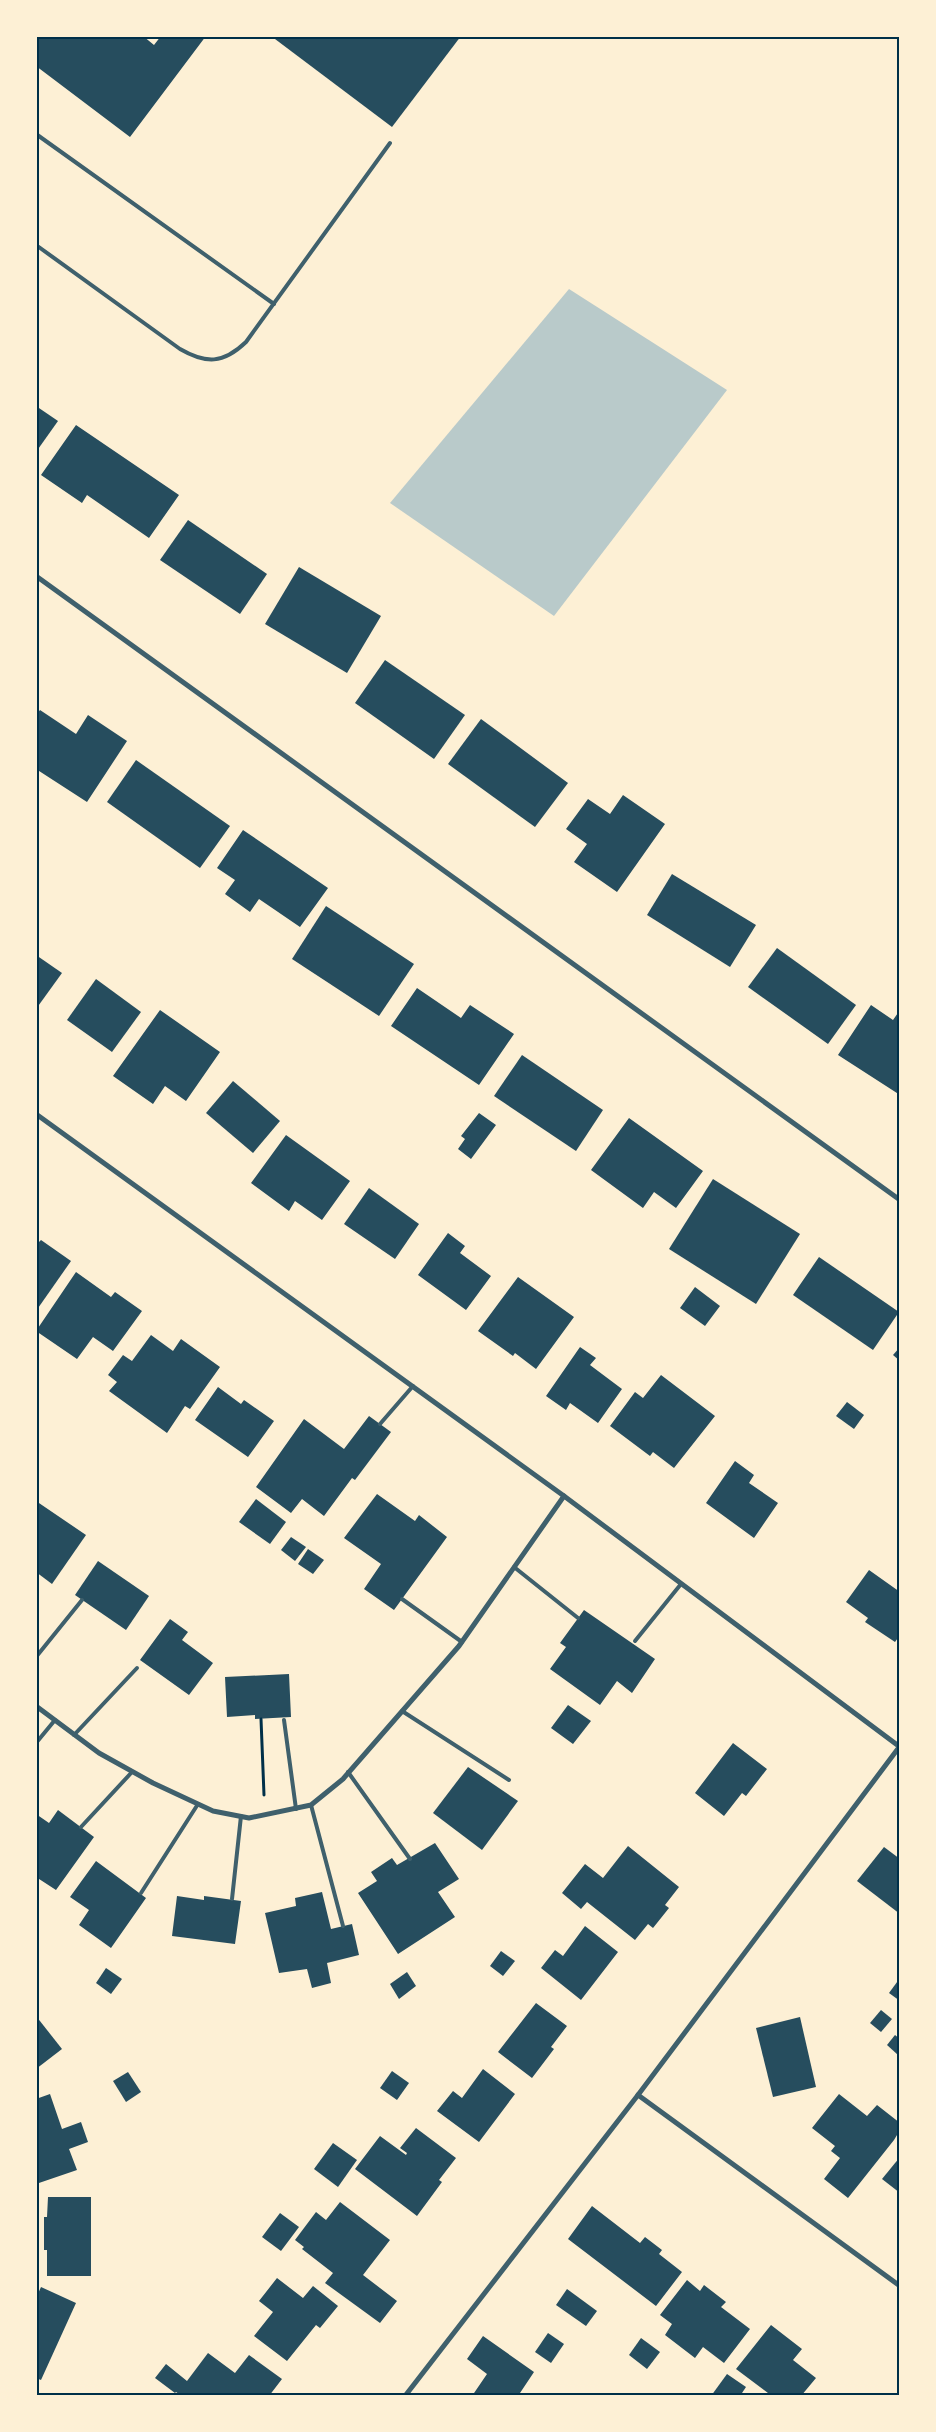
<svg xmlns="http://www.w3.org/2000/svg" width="936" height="2432" font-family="Quicksand,sans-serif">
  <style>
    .green { fill: #b9caca }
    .building { fill: #264d5e }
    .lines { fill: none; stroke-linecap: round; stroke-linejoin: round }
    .path { stroke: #003049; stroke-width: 3 }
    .service { stroke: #3f606c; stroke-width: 4 }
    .minor { stroke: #3f606c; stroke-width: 5 }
    .neatline { fill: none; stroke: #003049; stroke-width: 2 }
  </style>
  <rect width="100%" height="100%" fill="#fdf0d5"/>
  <!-- green -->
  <path class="green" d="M 569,289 L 727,390 L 554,616 L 390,503 Z"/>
  <!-- building -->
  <g class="building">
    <path d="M 36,36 L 143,36 L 154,45 L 161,36 L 206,36 L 130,137 L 36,66 Z"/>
    <path d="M 271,36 L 461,36 L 392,127 Z"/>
    <path d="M 36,406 L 58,421 L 36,452 Z"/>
    <path d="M 76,425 L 179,495 L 149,538 L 87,495 L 82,503 L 41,475 Z"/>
    <path d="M 188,520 L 267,574 L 240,614 L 160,560 Z"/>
    <path d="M 299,567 L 381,616 L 347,673 L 265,624 Z"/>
    <path d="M 385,660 L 465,715 L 434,759 L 355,703 Z"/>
    <path d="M 40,710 L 76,734 L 88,715 L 127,741 L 87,802 L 36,769 L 36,715 Z"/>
    <path d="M 481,719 L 568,783 L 535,827 L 448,764 Z"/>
    <path d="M 136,760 L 230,826 L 200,868 L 107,802 Z"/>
    <path d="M 623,795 L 665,824 L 617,892 L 574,862 L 587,844 L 566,829 L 588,799 L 610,814 Z"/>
    <path d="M 243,830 L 328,888 L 300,927 L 259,899 L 250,912 L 225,894 L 235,880 L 217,868 Z"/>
    <path d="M 672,874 L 756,925 L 730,967 L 647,915 Z"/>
    <path d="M 326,906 L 414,964 L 379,1016 L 292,959 Z"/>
    <path d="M 777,948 L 856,1005 L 828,1044 L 748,987 Z"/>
    <path d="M 36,955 L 62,973 L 36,1009 Z"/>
    <path d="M 96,979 L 141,1012 L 112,1052 L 67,1020 Z"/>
    <path d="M 417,988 L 461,1018 L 470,1005 L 514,1034 L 479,1085 L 391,1026 Z"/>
    <path d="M 871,1005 L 893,1020 L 900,1010 L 900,1095 L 838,1055 Z"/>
    <path d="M 160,1010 L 220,1052 L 186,1101 L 165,1086 L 153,1104 L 113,1076 Z"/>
    <path d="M 522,1055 L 603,1110 L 576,1151 L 494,1096 Z"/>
    <path d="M 233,1081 L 280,1121 L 253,1153 L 206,1113 Z"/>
    <path d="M 479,1113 L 496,1125 L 471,1159 L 458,1149 L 465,1139 L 461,1136 Z"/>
    <path d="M 629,1118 L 703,1171 L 676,1208 L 654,1192 L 643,1208 L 591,1170 Z"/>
    <path d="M 286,1135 L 350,1181 L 322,1220 L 295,1201 L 289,1211 L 251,1183 Z"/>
    <path d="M 713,1179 L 800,1234 L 756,1304 L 669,1249 Z"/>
    <path d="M 369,1188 L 419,1224 L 395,1259 L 344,1224 Z"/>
    <path d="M 448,1233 L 465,1246 L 460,1253 L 491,1276 L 466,1310 L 418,1275 Z"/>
    <path d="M 41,1240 L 71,1261 L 36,1311 L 36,1245 Z"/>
    <path d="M 819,1257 L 899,1312 L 873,1350 L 793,1295 Z"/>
    <path d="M 76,1272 L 111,1297 L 115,1292 L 142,1311 L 113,1351 L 93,1337 L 77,1359 L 36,1331 Z"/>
    <path d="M 518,1277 L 574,1317 L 536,1369 L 515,1353 L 513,1356 L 478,1331 Z"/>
    <path d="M 695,1287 L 720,1306 L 705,1326 L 680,1308 Z"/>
    <path d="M 151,1335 L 173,1351 L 181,1339 L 220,1367 L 190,1409 L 185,1406 L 167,1433 L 109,1391 L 117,1382 L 108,1375 L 123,1355 L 132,1361 Z"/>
    <path d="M 580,1347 L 596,1358 L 590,1365 L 622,1389 L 598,1423 L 570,1403 L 566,1410 L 546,1396 Z"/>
    <path d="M 900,1347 L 900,1361 L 893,1355 Z"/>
    <path d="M 661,1375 L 715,1416 L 674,1468 L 653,1452 L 650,1456 L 610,1426 L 635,1392 L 643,1398 Z"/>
    <path d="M 218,1387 L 241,1404 L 244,1400 L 274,1421 L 248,1457 L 195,1420 Z"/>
    <path d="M 847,1402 L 864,1415 L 854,1429 L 836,1416 Z"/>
    <path d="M 369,1416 L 391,1432 L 355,1480 L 352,1478 L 324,1516 L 302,1499 L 291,1513 L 256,1487 L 304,1419 L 344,1449 Z"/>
    <path d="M 735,1461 L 754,1475 L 749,1483 L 778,1503 L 754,1538 L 706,1503 Z"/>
    <path d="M 377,1494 L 415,1521 L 419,1515 L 447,1537 L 394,1610 L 364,1589 L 381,1564 L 344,1538 Z"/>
    <path d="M 256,1499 L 286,1522 L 270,1544 L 239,1522 Z"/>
    <path d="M 36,1501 L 86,1535 L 52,1584 L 36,1572 Z"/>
    <path d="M 291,1537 L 306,1547 L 295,1561 L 281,1550 Z"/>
    <path d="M 308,1549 L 324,1560 L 313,1574 L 298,1564 Z"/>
    <path d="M 98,1561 L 149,1596 L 126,1630 L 75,1595 Z"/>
    <path d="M 869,1570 L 900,1592 L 900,1635 L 895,1642 L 865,1622 L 868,1618 L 846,1602 Z"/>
    <path d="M 584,1610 L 655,1659 L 632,1693 L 617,1681 L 600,1705 L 550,1669 L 566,1647 L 560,1643 Z"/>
    <path d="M 170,1619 L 188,1632 L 182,1640 L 213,1663 L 189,1695 L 140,1660 Z"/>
    <path d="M 289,1674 L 291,1717 L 255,1719 L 255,1715 L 227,1717 L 225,1677 Z"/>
    <path d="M 568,1705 L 591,1721 L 573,1744 L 551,1728 Z"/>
    <path d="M 733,1743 L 767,1769 L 746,1796 L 742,1793 L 724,1816 L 695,1793 Z"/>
    <path d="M 468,1767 L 518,1801 L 482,1850 L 433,1813 Z"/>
    <path d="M 58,1810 L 94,1837 L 56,1890 L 36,1877 L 36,1814 L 49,1823 Z"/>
    <path d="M 435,1843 L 459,1879 L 438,1892 L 455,1917 L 398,1954 L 358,1893 L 377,1881 L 371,1872 L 392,1858 L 397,1865 Z"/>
    <path d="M 628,1846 L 679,1887 L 665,1905 L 669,1908 L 653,1928 L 648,1924 L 635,1940 L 587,1902 L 581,1909 L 562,1893 L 585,1864 L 603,1878 Z"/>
    <path d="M 884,1847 L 900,1859 L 900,1914 L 857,1881 Z"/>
    <path d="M 96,1861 L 146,1898 L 111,1948 L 79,1925 L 89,1910 L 70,1897 Z"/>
    <path d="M 322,1892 L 331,1929 L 352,1924 L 359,1955 L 327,1963 L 331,1983 L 312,1988 L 307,1969 L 279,1973 L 265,1913 L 296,1906 L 295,1898 Z"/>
    <path d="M 177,1896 L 204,1900 L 204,1896 L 241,1901 L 235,1944 L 172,1936 Z"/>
    <path d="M 585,1926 L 618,1952 L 581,2000 L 541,1968 L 555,1950 L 563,1956 Z"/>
    <path d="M 501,1951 L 515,1961 L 503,1976 L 490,1966 Z"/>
    <path d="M 106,1968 L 122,1979 L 111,1994 L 96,1983 Z"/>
    <path d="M 407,1972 L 416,1986 L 399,1999 L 390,1984 Z"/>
    <path d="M 900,1978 L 900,2001 L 889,1993 Z"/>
    <path d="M 536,2003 L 567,2026 L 551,2047 L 554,2049 L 532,2078 L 498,2052 Z"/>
    <path d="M 881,2010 L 892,2019 L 881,2032 L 870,2023 Z"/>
    <path d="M 36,2016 L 62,2049 L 36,2069 Z"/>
    <path d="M 800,2017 L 816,2087 L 773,2097 L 756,2028 Z"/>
    <path d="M 895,2035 L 900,2039 L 898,2055 L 887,2045 Z"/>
    <path d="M 483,2069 L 515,2094 L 479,2142 L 437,2111 L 453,2091 L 462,2098 Z"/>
    <path d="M 392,2071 L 409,2083 L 397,2100 L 380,2088 Z"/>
    <path d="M 128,2072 L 141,2092 L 126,2102 L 113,2081 Z"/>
    <path d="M 50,2094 L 62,2129 L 81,2122 L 88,2142 L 69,2149 L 77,2170 L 36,2184 L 36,2099 Z"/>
    <path d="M 839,2094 L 867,2116 L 877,2105 L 900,2123 L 900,2130 L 894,2140 L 848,2198 L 824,2179 L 840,2158 L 831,2151 L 835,2146 L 812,2128 Z"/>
    <path d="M 416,2128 L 456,2158 L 439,2180 L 442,2182 L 417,2216 L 355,2169 L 380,2136 L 406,2155 L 407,2153 L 400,2148 Z"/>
    <path d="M 333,2143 L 357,2160 L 338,2187 L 314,2169 Z"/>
    <path d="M 900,2157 L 900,2193 L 882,2179 Z"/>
    <path d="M 48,2197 L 91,2197 L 91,2276 L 47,2276 L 47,2250 L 44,2250 L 44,2217 L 47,2217 Z"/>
    <path d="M 340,2202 L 390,2240 L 363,2275 L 397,2301 L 380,2323 L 325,2283 L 333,2273 L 302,2249 L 304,2247 L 295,2240 L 316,2212 L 326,2220 Z"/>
    <path d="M 592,2206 L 640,2243 L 645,2237 L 662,2250 L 659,2254 L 682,2272 L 656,2306 L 568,2239 Z"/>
    <path d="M 280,2213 L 299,2227 L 281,2251 L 262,2237 Z"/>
    <path d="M 277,2278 L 303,2298 L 313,2286 L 338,2306 L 320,2328 L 316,2325 L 287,2361 L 254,2336 L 273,2312 L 259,2301 Z"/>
    <path d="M 687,2280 L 700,2291 L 704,2285 L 726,2302 L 721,2307 L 750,2329 L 724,2363 L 703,2347 L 695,2358 L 665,2335 L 672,2324 L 660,2315 Z"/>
    <path d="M 41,2287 L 76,2303 L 41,2380 L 36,2378 L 36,2298 Z"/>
    <path d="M 567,2289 L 597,2311 L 586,2326 L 556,2305 Z"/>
    <path d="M 771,2325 L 802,2349 L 793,2360 L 816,2378 L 801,2396 L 772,2396 L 736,2369 Z"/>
    <path d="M 548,2333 L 564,2344 L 551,2363 L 535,2352 Z"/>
    <path d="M 483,2336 L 534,2372 L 520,2393 L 523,2396 L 472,2396 L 487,2374 L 467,2359 Z"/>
    <path d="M 641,2338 L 660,2352 L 647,2369 L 629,2355 Z"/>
    <path d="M 208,2353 L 235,2373 L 249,2355 L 282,2379 L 269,2396 L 182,2396 L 176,2392 L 175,2393 L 155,2378 L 166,2364 L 187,2381 Z"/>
    <path d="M 727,2374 L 746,2387 L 740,2396 L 711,2396 Z"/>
  </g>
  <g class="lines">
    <!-- path -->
    <path class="path" d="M 261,1719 L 264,1795"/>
    <!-- service -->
    <g class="service">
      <path d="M 36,134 L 274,304"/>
      <path d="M 36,245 L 180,349 C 206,364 223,364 246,342 L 390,143"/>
      <path d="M 380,1424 L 413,1386"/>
      <path d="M 514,1567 L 578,1618"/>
      <path d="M 402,1599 L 462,1642"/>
      <path d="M 635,1641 L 681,1584"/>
      <path d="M 36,1657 L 82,1600"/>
      <path d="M 402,1711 L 509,1780"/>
      <path d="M 284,1720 L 296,1809"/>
      <path d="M 74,1735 L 137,1668"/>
      <path d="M 36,1743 L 55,1720"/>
      <path d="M 348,1772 L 410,1859"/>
      <path d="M 311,1805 L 343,1926"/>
      <path d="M 81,1827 L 132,1772"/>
      <path d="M 141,1893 L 198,1804"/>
      <path d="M 232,1899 L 241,1816"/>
    </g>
    <!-- minor -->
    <g class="minor">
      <path d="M 36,576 L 900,1200"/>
      <path d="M 36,1114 L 564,1496 L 900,1747"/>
      <path d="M 36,1706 L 99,1753 L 153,1783 L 213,1811 L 249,1818 L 311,1805 L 343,1779 L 459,1646 L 564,1496"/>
      <path d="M 638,2095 L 900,2286"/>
      <path d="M 405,2396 L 638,2095 L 900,1746"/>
    </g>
  </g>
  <!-- border -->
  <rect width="936" height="2432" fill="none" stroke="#fdf0d5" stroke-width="75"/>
  <rect x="38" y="38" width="860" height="2356" class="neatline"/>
</svg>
